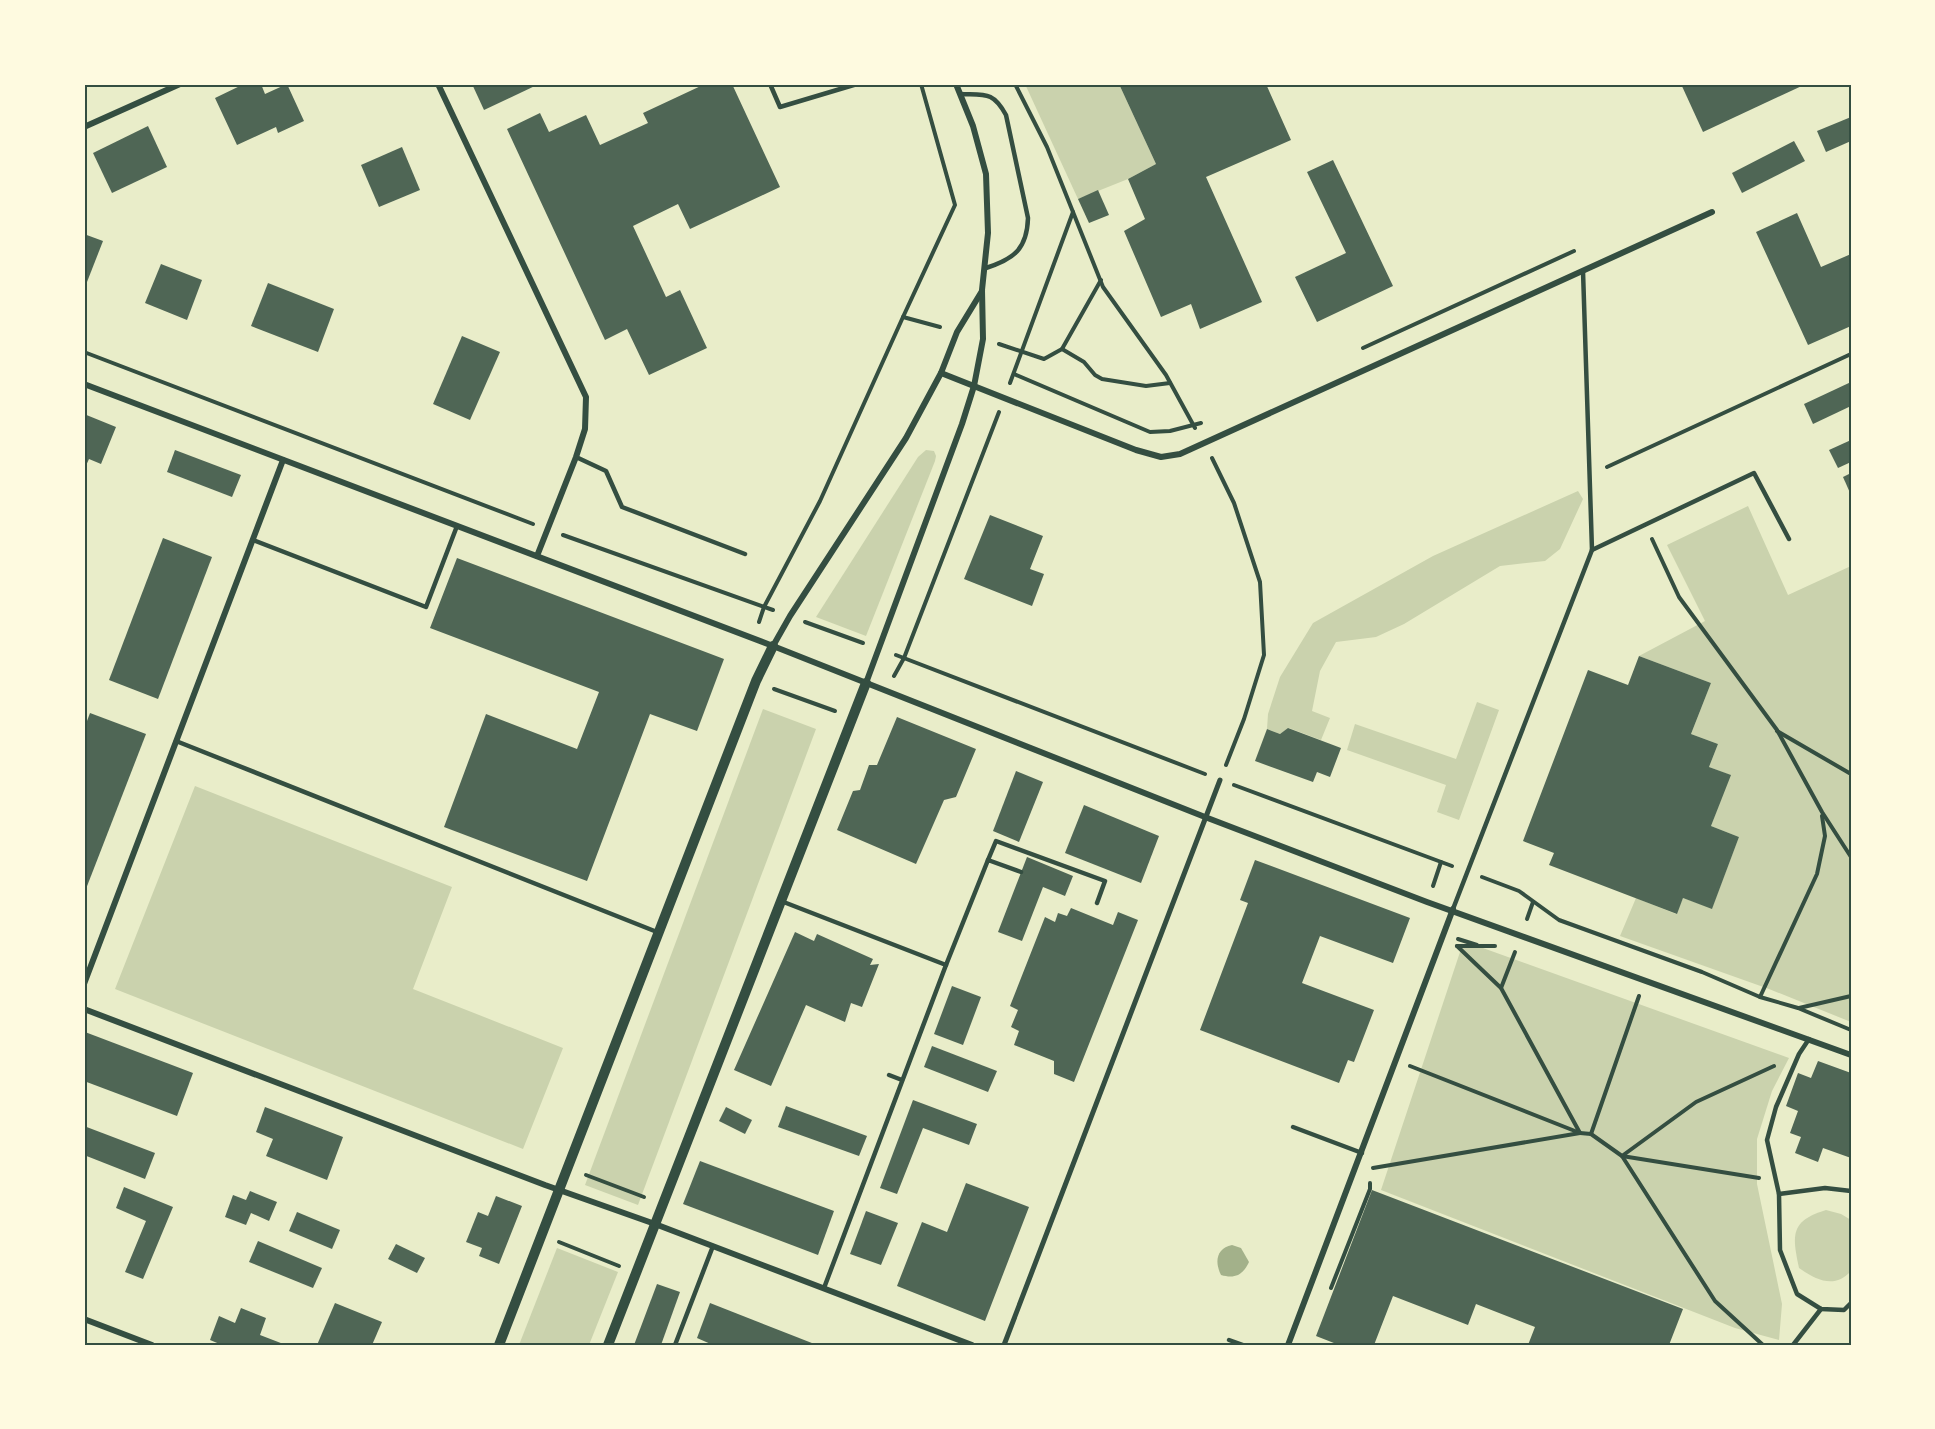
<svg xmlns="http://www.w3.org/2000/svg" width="1935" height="1429" font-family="Mulish,sans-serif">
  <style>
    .green { fill: #cad2ad }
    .water { fill: #a3b18a }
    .building { fill: #4f6655 }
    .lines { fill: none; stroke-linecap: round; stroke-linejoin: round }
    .path { stroke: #344e41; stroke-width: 4 }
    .service { stroke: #344e41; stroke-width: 4.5 }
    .pedestrian { stroke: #344e41; stroke-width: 5 }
    .minor { stroke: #344e41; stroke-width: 6 }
    .tertiary { stroke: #344e41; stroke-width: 10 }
    .neatline { fill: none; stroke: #344e41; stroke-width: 2 }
  </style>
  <rect width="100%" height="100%" fill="#e9edc9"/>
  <!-- green -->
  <g class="green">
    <path d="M 1025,84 L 1119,84 L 1156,164 L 1128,179 L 1078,199 Z"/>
    <path d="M 926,450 L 934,451 L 936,456 L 935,461 L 866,636 L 816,617 L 918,457 Z"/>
    <path d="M 1578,491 L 1583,499 L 1560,549 L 1545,561 L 1500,566 L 1404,624 L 1376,637 L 1336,642 L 1320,671 L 1312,711 L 1330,718 L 1321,740 L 1289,728 L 1280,734 L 1267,729 L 1268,714 L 1280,677 L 1313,623 L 1433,556 Z"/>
    <path d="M 1748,506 L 1788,595 L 1851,566 L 1851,1022 L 1769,989 L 1620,936 L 1636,898 L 1676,914 L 1683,898 L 1712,908 L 1739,837 L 1711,826 L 1730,775 L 1709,767 L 1718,744 L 1691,734 L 1711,683 L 1639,656 L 1705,621 L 1667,545 Z"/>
    <path d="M 1477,702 L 1499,710 L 1459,820 L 1437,812 L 1446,785 L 1347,750 L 1355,724 L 1456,759 Z"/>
    <path d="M 763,709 L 816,729 L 638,1205 L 585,1185 Z"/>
    <path d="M 195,786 L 452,887 L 413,989 L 563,1048 L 523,1149 L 115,989 Z"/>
    <path d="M 1469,943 L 1789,1058 L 1772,1091 L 1757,1139 L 1757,1184 L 1782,1304 L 1779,1340 L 1735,1328 L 1381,1190 L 1461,949 Z"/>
    <path d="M 1826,1210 L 1841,1214 L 1851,1220 L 1851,1271 C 1834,1290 1815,1279 1799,1268 C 1792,1235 1790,1221 1826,1210 Z"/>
    <path d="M 557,1248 L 618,1272 L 589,1345 L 519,1345 Z"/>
  </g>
  <!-- water -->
  <path class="water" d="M 1232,1245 L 1241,1248 L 1249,1262 C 1243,1275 1235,1279 1221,1275 C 1214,1261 1217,1248 1232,1245 Z"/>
  <!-- building -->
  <g class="building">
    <path d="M 244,84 L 261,84 L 265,94 L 287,84 L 304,121 L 278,133 L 276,127 L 237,145 L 215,98 Z"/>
    <path d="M 472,84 L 539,84 L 484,110 Z"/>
    <path d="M 705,84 L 732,84 L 780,187 L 690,229 L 678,204 L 633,226 L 666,297 L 680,290 L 707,348 L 649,375 L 627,329 L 605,340 L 507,129 L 540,113 L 549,132 L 586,115 L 600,145 L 648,123 L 643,113 Z"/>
    <path d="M 1119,84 L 1266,84 L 1291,140 L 1206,177 L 1262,302 L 1200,329 L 1191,304 L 1161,317 L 1124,231 L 1145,219 L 1128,179 L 1156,164 Z"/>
    <path d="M 1681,84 L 1806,84 L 1703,132 Z"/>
    <path d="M 1851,117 L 1851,141 L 1826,152 L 1817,131 Z"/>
    <path d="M 148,126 L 167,167 L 112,193 L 93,153 Z"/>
    <path d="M 1794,141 L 1805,161 L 1742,193 L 1732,173 Z"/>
    <path d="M 402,147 L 420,190 L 379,207 L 361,165 Z"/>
    <path d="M 1333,160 L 1393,286 L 1317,322 L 1295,277 L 1346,253 L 1307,172 Z"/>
    <path d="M 1098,190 L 1109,215 L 1089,223 L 1078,199 Z"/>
    <path d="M 1797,213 L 1821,267 L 1851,254 L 1851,326 L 1808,345 L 1756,232 Z"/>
    <path d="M 84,234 L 103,241 L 87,282 L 84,281 Z"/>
    <path d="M 161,264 L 202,280 L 187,320 L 145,303 Z"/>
    <path d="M 268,283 L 334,309 L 318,352 L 251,326 Z"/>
    <path d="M 462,336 L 500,352 L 470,420 L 433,404 Z"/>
    <path d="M 1851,382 L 1851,406 L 1813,424 L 1804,404 Z"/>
    <path d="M 84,414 L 116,427 L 101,464 L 89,459 L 84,470 Z"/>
    <path d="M 1851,440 L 1851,462 L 1838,468 L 1829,450 Z"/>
    <path d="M 175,450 L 241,475 L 232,497 L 167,472 Z"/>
    <path d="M 1851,473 L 1851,495 L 1843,477 Z"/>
    <path d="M 990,515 L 1043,536 L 1030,569 L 1044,574 L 1032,606 L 964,579 Z"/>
    <path d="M 163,538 L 212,557 L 158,699 L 109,680 Z"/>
    <path d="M 457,558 L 724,659 L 697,731 L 650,714 L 587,881 L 444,827 L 486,714 L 577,749 L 599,692 L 430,628 Z"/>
    <path d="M 1639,656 L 1711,683 L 1691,734 L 1718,744 L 1709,767 L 1731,775 L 1711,826 L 1739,837 L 1712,909 L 1683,898 L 1677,914 L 1549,865 L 1554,853 L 1523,841 L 1588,670 L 1628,685 Z"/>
    <path d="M 90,713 L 146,734 L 84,894 L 84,729 Z"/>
    <path d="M 897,717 L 976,749 L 956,797 L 944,800 L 916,864 L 837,830 L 853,791 L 860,790 L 869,765 L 877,765 Z"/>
    <path d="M 1288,728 L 1341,748 L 1330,777 L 1317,772 L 1313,782 L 1255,761 L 1267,729 L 1280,734 Z"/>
    <path d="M 1016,771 L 1043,782 L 1019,842 L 993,831 Z"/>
    <path d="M 1084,805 L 1159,836 L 1141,883 L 1065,853 Z"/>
    <path d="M 1027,857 L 1073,876 L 1065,896 L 1043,887 L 1022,941 L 998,932 Z"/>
    <path d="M 1255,860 L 1410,918 L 1393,963 L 1320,936 L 1302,983 L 1374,1010 L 1354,1062 L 1348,1060 L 1339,1083 L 1200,1030 L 1248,903 L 1240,900 Z"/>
    <path d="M 1071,908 L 1113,925 L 1118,912 L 1138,920 L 1074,1082 L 1054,1074 L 1054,1061 L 1014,1045 L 1019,1031 L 1011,1027 L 1018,1010 L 1010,1006 L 1045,917 L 1055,922 L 1058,913 L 1067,916 Z"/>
    <path d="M 795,932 L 814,941 L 817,934 L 873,959 L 870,965 L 879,964 L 862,1007 L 851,1003 L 845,1022 L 806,1005 L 771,1086 L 734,1070 Z"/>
    <path d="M 952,986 L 981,997 L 963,1045 L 934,1034 Z"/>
    <path d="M 85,1032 L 193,1073 L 177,1116 L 84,1081 Z"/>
    <path d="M 932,1046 L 997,1071 L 988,1092 L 924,1067 Z"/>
    <path d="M 1818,1061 L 1851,1073 L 1851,1158 L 1823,1148 L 1818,1162 L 1795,1153 L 1801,1137 L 1790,1133 L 1798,1111 L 1786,1106 L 1798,1073 L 1811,1078 Z"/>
    <path d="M 913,1100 L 977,1124 L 969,1145 L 923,1128 L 897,1194 L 880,1188 Z"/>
    <path d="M 786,1106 L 867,1136 L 859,1156 L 778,1127 Z"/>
    <path d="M 265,1107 L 343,1137 L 327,1180 L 266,1156 L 273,1139 L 256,1132 Z"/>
    <path d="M 726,1107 L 752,1120 L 745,1134 L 719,1121 Z"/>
    <path d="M 84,1126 L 155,1153 L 145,1179 L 84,1155 Z"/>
    <path d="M 700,1161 L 834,1211 L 818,1255 L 683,1204 Z"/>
    <path d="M 966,1183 L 1029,1207 L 985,1321 L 897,1286 L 922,1222 L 947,1232 Z"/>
    <path d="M 124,1187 L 173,1207 L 143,1279 L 125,1272 L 146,1221 L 116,1208 Z"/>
    <path d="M 1372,1190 L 1683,1309 L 1669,1345 L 1528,1345 L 1535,1327 L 1476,1304 L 1468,1325 L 1393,1296 L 1374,1345 L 1339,1345 L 1316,1336 Z"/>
    <path d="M 250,1191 L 277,1202 L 269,1221 L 251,1213 L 246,1225 L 225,1217 L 233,1195 L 246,1200 Z"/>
    <path d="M 496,1196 L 522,1206 L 499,1264 L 479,1256 L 482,1248 L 466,1242 L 478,1212 L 488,1216 Z"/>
    <path d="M 866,1211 L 898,1223 L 881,1265 L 850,1254 Z"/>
    <path d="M 297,1212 L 340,1230 L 332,1249 L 289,1231 Z"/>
    <path d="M 258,1241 L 322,1268 L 313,1288 L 249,1262 Z"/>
    <path d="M 396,1244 L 425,1258 L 417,1273 L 388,1259 Z"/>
    <path d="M 657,1284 L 680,1292 L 661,1345 L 634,1345 Z"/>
    <path d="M 335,1303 L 382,1322 L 372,1345 L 317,1345 Z"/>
    <path d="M 710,1303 L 817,1345 L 713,1345 L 697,1338 Z"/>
    <path d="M 241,1308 L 266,1318 L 260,1335 L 286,1345 L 222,1345 L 210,1340 L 219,1316 L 235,1323 Z"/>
  </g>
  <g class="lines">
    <!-- path -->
    <g class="path">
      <path d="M 1015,84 L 1047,147 L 1103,287 L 1166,375 L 1195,428"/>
      <path d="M 903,317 L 955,205 L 921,84"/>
      <path d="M 999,344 L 1044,359 L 1062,349 L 1101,280"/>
      <path d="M 1363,348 L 1574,251"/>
      <path d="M 1062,349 L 1084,362 L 1095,375 L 1102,379 L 1146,386 L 1170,383"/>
      <path d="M 84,352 L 533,524"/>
      <path d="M 1014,374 L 1150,432 L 1170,431 L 1201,423"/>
      <path d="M 1010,383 L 1073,212"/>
      <path d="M 1212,458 L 1234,503 L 1260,582 L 1264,655 L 1244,719 L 1226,765"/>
      <path d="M 1607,467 L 1851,354"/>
      <path d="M 563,535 L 773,610"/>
      <path d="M 1652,539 L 1679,597 L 1777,730 L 1822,812 L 1851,857"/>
      <path d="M 759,622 L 764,607 L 820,501 L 903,317 L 940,327"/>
      <path d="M 805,622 L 863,643"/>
      <path d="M 896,655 L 1205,774"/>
      <path d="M 894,676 L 904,658 L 999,412"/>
      <path d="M 774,689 L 835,711"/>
      <path d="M 1777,731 L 1851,774"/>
      <path d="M 1234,785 L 1452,866"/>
      <path d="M 1482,877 L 1519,891 L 1559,920 L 1702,972 L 1760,997 L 1798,1008 L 1851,1030"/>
      <path d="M 1433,886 L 1441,862"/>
      <path d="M 1527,919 L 1533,902"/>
      <path d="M 1458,939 L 1477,945"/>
      <path d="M 1457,946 L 1495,946"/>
      <path d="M 1501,988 L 1515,952"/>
      <path d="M 1760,997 L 1817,874 L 1825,836 L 1822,816"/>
      <path d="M 1799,1008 L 1851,996"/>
      <path d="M 1410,1066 L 1580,1133 L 1591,1134 L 1622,1156 L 1759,1178"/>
      <path d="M 1591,1134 L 1639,996"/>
      <path d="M 1373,1168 L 1580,1133 L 1501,988 L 1457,946"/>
      <path d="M 586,1175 L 644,1197"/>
      <path d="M 559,1242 L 619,1266"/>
      <path d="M 1331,1288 L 1370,1189 L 1370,1183"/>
      <path d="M 1763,1345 L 1715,1301 L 1622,1156 L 1696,1102 L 1774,1066"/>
    </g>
    <!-- service -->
    <g class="service">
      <path d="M 770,84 L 780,107 L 857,84"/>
      <path d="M 960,94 C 985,95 993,91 1006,115 L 1028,218 C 1027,249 1014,259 986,268"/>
      <path d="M 576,457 L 606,471 L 622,507 L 745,554"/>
      <path d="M 253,540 L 426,607 L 457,526"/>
      <path d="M 1592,550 L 1754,473 L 1789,539"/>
      <path d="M 176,741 L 657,932"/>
      <path d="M 988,860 L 996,841 L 1105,881 L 1097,903"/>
      <path d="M 781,901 L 946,965 L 988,860 L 1021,872"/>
      <path d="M 1453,909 L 1592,550 L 1583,271"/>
      <path d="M 1809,1039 L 1799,1054 L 1776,1107 L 1767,1140 L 1779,1194 L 1780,1250 L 1797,1294 L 1821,1309 L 1844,1310 L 1851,1303"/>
      <path d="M 889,1075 L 902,1080"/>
      <path d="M 1293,1127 L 1362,1153"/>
      <path d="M 1779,1194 L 1825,1188 L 1851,1191"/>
      <path d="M 824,1288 L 946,965"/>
      <path d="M 1229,1340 L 1243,1345"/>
      <path d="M 675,1345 L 713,1246"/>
      <path d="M 1793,1345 L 1821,1309"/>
    </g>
    <!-- pedestrian -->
    <path class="pedestrian" d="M 1004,1345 L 1220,780"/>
    <!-- minor -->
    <g class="minor">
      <path d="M 438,84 L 586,397 L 585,429 L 576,457 L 537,556"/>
      <path d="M 84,127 L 180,84"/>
      <path d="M 941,373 L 1136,450 L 1161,457 L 1180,454 L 1712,212"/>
      <path d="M 84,384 L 773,646 L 1205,817 L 1427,902 L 1851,1055"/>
      <path d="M 773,646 L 790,616 L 906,438 L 941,373 L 957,332 L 982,291"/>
      <path d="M 866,683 L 962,424 L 974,386 L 983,339 L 982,290 L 988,233 L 986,174 L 973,126 L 956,84"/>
      <path d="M 84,984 L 283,460"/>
      <path d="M 84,1009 L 545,1185 L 655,1224 L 972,1345"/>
      <path d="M 84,1319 L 152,1345"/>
      <path d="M 1288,1345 L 1453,909"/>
    </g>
    <!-- tertiary -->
    <g class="tertiary">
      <path d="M 499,1345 L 756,681 L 773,646"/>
      <path d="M 608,1345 L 866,683"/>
    </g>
  </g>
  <!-- border -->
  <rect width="1935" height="1429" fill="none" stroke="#fefae0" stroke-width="171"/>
  <rect x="86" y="86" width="1764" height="1258" class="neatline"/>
</svg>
